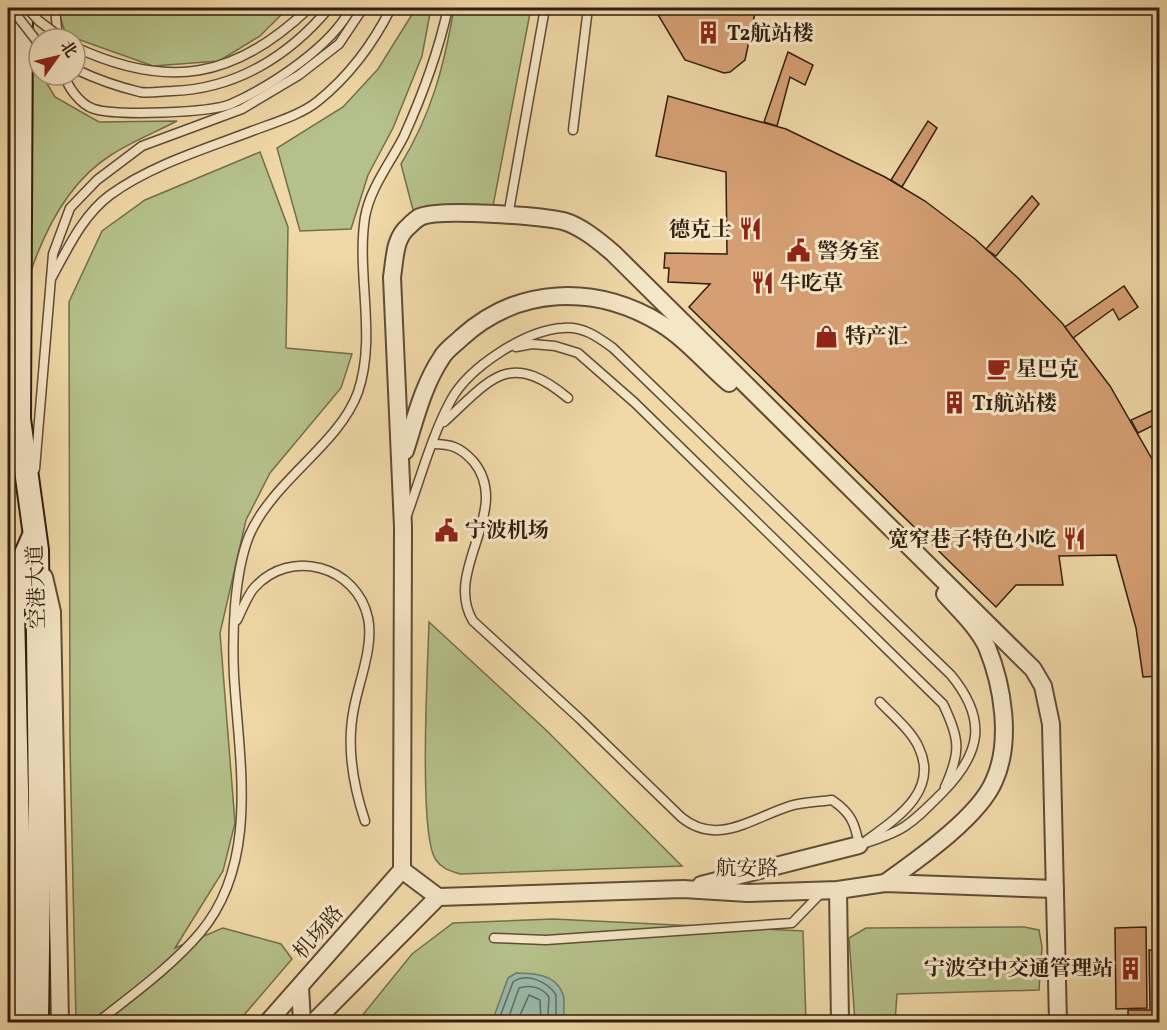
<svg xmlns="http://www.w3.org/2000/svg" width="1167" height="1030" font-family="Vollkorn,'Noto Serif SC',serif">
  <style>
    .green { fill: #b5c08a; stroke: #726f4d; stroke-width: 1.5 }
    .water { fill: #9ab9ab; stroke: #707b6d; stroke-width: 1.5 }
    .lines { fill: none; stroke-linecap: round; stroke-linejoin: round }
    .shore { stroke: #656c5e; stroke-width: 1.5 }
    .building { fill: #d59f73; stroke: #301e10; stroke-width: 1.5 }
    .lane-casing { stroke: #604c36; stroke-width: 11 }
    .street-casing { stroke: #604c36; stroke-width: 20 }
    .secondary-casing { stroke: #301e10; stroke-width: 26 }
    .lane { stroke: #f5e6c6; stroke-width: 8 }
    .street { stroke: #f5e6c6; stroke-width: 16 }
    .secondary { stroke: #f5e6c6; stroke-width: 22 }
    .lane-bridge-casing { stroke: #604c36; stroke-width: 11; stroke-linecap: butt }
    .lane-bridge { stroke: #f5e6c6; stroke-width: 8 }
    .labels { text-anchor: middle; stroke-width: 6; stroke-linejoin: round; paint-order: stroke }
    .poi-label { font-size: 21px; font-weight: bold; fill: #301e10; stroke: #f5e6c6; text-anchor: start }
    .street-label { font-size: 21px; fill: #301e10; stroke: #f5e6c6 }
  </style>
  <rect width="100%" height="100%" fill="#f0d8a7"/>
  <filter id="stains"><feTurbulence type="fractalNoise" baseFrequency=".00333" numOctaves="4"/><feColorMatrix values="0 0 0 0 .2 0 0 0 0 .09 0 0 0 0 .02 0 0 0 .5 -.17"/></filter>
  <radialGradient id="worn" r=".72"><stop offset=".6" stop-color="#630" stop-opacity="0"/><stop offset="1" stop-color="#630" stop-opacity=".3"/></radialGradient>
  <!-- green -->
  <g class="green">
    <path d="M 61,8 L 288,8 L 260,36 L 219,61 L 153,66 L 66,35 L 60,17 Z"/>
    <path d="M 416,8 L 431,8 L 422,56 L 393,128 L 368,175 L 351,229 L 300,231 L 277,148 L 343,107 L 378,69 Z"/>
    <path d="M 454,8 L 531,8 L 493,206 L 461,205 L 413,210 L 401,164 C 432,113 444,66 454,8 Z"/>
    <path d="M 33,58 L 39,75 L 42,75 L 55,97 L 99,122 L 177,121 C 156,132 131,142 111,155 C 70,181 46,227 31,271 Z"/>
    <path d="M 260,152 L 288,227 L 286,348 L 352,354 L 341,388 L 270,473 L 246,520 L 220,633 L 235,823 L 223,871 L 175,948 L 223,928 L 281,944 L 292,959 L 238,1022 L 76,1022 L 70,746 L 69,302 L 102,231 L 145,200 Z"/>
    <path d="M 429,622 L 546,730 L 682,866 L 460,874 C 451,871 442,869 436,860 C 418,836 428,661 429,622 Z"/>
    <path d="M 553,919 L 803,931 L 806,1022 L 357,1022 L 412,954 L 453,923 Z"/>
    <path d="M 1024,927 L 1039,930 L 1042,947 L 1039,990 L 897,994 L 895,1022 L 855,1022 L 849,938 L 866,928 Z"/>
  </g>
  <!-- water -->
  <path class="water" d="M 516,973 C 533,973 556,974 563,994 C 566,1004 561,1012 566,1022 L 492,1022 L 508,978 Z"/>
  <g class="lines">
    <!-- shore -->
    <g class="shore">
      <path d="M 498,1022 L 513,982 C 527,972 548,982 556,995 L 556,1013 L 559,1022"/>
      <path d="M 507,1022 L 519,988 C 530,984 543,988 549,997 L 548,1014 L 551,1022"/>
      <path d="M 517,1022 L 529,995 L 540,1000 L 541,1022"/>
    </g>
  </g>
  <!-- building -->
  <g class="building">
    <path d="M 654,8 L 756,8 L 745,60 L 730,72 L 724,73 L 685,60 Z"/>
    <path d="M 788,52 L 813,65 L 805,85 L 790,77 L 777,126 L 764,122 Z"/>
    <path d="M 668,96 L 786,129 L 885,177 L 925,201 L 975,239 L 1019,279 L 1062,323 L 1110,386 L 1160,473 L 1160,676 L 1143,677 L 1136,628 L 1116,555 L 1059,556 L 1063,585 L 1016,585 L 996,607 L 689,307 L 710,284 L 668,282 L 669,268 L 664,268 L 665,253 L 727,254 L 726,172 L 656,156 Z"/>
    <path d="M 928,121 L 937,128 L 902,187 L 891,180 Z"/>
    <path d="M 1032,196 L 1039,204 L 996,256 L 986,249 Z"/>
    <path d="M 1124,286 L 1138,307 L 1119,320 L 1113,309 L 1073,338 L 1065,327 Z"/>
    <path d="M 1160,407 L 1160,422 L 1138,433 L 1131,420 Z"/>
    <path d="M 1146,927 L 1147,1008 L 1116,1009 L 1115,928 Z"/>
    <path d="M 1149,950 L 1160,950 L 1160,1022 L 1128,1022 L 1128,1010 L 1150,1010 Z"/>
  </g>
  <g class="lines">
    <defs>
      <g id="lane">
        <path d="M 55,8 L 58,39"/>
        <path d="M 65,75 C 67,87 81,105 94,109 C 117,116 209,113 231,104 C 271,86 331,47 351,8"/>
        <path d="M 573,130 L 588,8"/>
        <path d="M 508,216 L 545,8"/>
        <path d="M 52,277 C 68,248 83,215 110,195 C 151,165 205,149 252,131 C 273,123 301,115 318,101 C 349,76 374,42 391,8"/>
        <path d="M 516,347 L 532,344 L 555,346 L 578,353 L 635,403 L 943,704 C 960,739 961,752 945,787"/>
        <path d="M 444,422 C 491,379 509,349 568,398"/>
        <path d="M 433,444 C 451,444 460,447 473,461 C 514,510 442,570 473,621 L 580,719 L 681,817 C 717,847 752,818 790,806 C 803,802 818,802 832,800 C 851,813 855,823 859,845"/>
        <path d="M 35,469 L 53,254 L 70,208 L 97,180 L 142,146 L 242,109 L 299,75 L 339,44 L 363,8"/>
        <path d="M 407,515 C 421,477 432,435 451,400 C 469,367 526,330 563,328 C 583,326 598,337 613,348 L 951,675 C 987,719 982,752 943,792 C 910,825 905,831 859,845"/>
        <path d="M 237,620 C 242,610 247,596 254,588 C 290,547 357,566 368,618 C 374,646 359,681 354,708 C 346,746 353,785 365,821"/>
        <path d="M 867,840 C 897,818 939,791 919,748 C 912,731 892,715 880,702"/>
        <path d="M 494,938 L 546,940 L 792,923 L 824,890"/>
        <path d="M 98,1022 C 133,994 171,967 200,933 C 260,862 239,761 234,676 C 232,635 234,574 249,536 C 273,480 339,445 358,392 C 377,337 356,274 365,217 C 370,188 391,162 404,136 C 423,94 438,53 448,8"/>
      </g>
      <g id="street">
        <path d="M 405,451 C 415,420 423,385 442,357 C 446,350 455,344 461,338 C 518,286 595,284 660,323 C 685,338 707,364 729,383"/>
        <path d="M 44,577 L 52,612 L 60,1022"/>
        <path d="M 885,883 C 917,860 979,817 994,781 C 1012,742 1003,686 987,647 C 978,627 959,610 945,594"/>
        <path d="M 701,885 L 859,845"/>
        <path d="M 838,890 L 840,1022"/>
        <path d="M 438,897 L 402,870 L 403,527 L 392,277 C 395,259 394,238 409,226 C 412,223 416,219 420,217 C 439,208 540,216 563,221 C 581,226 599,241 613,253 L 1033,669 L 1043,686 L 1051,724 L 1058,1022"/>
        <path d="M 438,897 L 683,889 L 748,893 L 838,890 L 885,883 L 1055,889"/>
        <path d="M 300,987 L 302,1022"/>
        <path d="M 268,1022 L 402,870"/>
        <path d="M 314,1022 L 438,897"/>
      </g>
      <g id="secondary">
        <path d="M 21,8 L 19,419 L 37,550 L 40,805 L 37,1022"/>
        <path d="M 22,1015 L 13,610 L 18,572 L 33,538"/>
      </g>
    </defs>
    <!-- lane casing -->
    <use href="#lane" class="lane-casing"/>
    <!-- street casing -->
    <use href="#street" class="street-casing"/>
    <!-- secondary casing -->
    <use href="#secondary" class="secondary-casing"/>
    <!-- lane -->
    <use href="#lane" class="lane"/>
    <!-- street -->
    <use href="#street" class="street"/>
    <!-- secondary -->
    <use href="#secondary" class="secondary"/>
    <defs>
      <g id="lane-bridge">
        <path d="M 11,8 L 39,44"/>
        <path d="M 27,8 L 39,21 L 63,39"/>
        <path d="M 75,47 C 168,90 235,79 309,8"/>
        <path d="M 75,69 C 94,78 119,87 140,92 C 150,94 162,91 172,91 C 236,89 289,56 329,8"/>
      </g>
    </defs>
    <!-- lane-bridge casing -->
    <use href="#lane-bridge" class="lane-bridge-casing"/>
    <!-- lane-bridge -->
    <use href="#lane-bridge" class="lane-bridge"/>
  </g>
  <!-- icons -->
  <defs>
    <symbol id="building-bare" viewBox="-9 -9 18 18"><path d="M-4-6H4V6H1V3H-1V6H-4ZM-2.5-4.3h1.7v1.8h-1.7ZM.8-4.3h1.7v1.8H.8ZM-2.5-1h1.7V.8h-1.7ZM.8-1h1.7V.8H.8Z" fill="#8f2418" stroke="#f5e6c6" stroke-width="2.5" paint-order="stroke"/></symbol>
    <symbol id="restaurant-bare" viewBox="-9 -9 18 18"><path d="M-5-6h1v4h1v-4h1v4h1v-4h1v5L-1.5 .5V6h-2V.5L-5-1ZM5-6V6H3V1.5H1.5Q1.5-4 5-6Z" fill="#8f2418" stroke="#f5e6c6" stroke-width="2.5" paint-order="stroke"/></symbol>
    <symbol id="civic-bare" viewBox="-9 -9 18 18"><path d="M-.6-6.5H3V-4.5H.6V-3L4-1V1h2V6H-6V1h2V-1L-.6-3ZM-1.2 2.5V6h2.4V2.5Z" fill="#8f2418" stroke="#f5e6c6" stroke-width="2.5" paint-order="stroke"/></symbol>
    <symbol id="shop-bare" viewBox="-9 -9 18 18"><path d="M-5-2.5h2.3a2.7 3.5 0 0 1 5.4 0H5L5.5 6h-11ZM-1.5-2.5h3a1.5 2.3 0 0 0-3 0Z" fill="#8f2418" stroke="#f5e6c6" stroke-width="2.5" paint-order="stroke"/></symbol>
    <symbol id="cafe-bare" viewBox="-9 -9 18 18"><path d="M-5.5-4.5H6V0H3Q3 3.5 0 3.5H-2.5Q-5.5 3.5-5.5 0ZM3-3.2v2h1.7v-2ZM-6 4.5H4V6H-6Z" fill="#8f2418" stroke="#f5e6c6" stroke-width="2.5" paint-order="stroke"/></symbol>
  </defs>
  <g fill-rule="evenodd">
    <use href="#building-bare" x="692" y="16" width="33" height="33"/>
    <use href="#restaurant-bare" x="734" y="212" width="33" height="33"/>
    <use href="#civic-bare" x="782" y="234" width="33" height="33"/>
    <use href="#restaurant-bare" x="746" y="266" width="33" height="33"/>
    <use href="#shop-bare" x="810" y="320" width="33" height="33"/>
    <use href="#cafe-bare" x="982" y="352" width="33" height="33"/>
    <use href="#building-bare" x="938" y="386" width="33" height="33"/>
    <use href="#civic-bare" x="430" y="514" width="33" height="33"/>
    <use href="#restaurant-bare" x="1058" y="522" width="33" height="33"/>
    <use href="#building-bare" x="1114" y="952" width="33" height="33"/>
  </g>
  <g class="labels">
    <!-- poi labels -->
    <g class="poi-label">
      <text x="727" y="40">T2航站楼</text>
      <text x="732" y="236" text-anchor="end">德克士</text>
      <text x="817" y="258">警务室</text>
      <text x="780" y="290">牛吃草</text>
      <text x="845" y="343">特产汇</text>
      <text x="1016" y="376">星巴克</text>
      <text x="972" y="410">T1航站楼</text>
      <text x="465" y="537">宁波机场</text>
      <text x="1056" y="546" text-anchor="end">宽窄巷子特色小吃</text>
      <text x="1113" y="975" text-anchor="end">宁波空中交通管理站</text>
    </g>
    <!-- street labels -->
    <g class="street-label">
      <text transform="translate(36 587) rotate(-92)" y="7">空港大道</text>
      <text x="747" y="875">航安路</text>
      <text transform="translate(318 932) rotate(-49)" y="7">机场路</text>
    </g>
  </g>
  <!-- margin -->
  <rect width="1167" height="1030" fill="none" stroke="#f0d8a7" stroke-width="30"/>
  <rect x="9" y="9" width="1149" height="1012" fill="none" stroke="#301e10" stroke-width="3"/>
  <rect x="15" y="15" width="1137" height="1000" fill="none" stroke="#301e10" stroke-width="1.5"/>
  <!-- north arrow -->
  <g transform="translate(57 57) rotate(56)"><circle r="28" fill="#f5e6c6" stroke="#a6967d" stroke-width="1.5"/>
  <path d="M0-4.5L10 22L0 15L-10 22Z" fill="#8f2418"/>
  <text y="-9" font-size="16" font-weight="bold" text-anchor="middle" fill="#301e10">北</text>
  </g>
  <rect width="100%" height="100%" filter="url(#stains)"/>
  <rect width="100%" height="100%" fill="url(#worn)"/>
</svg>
